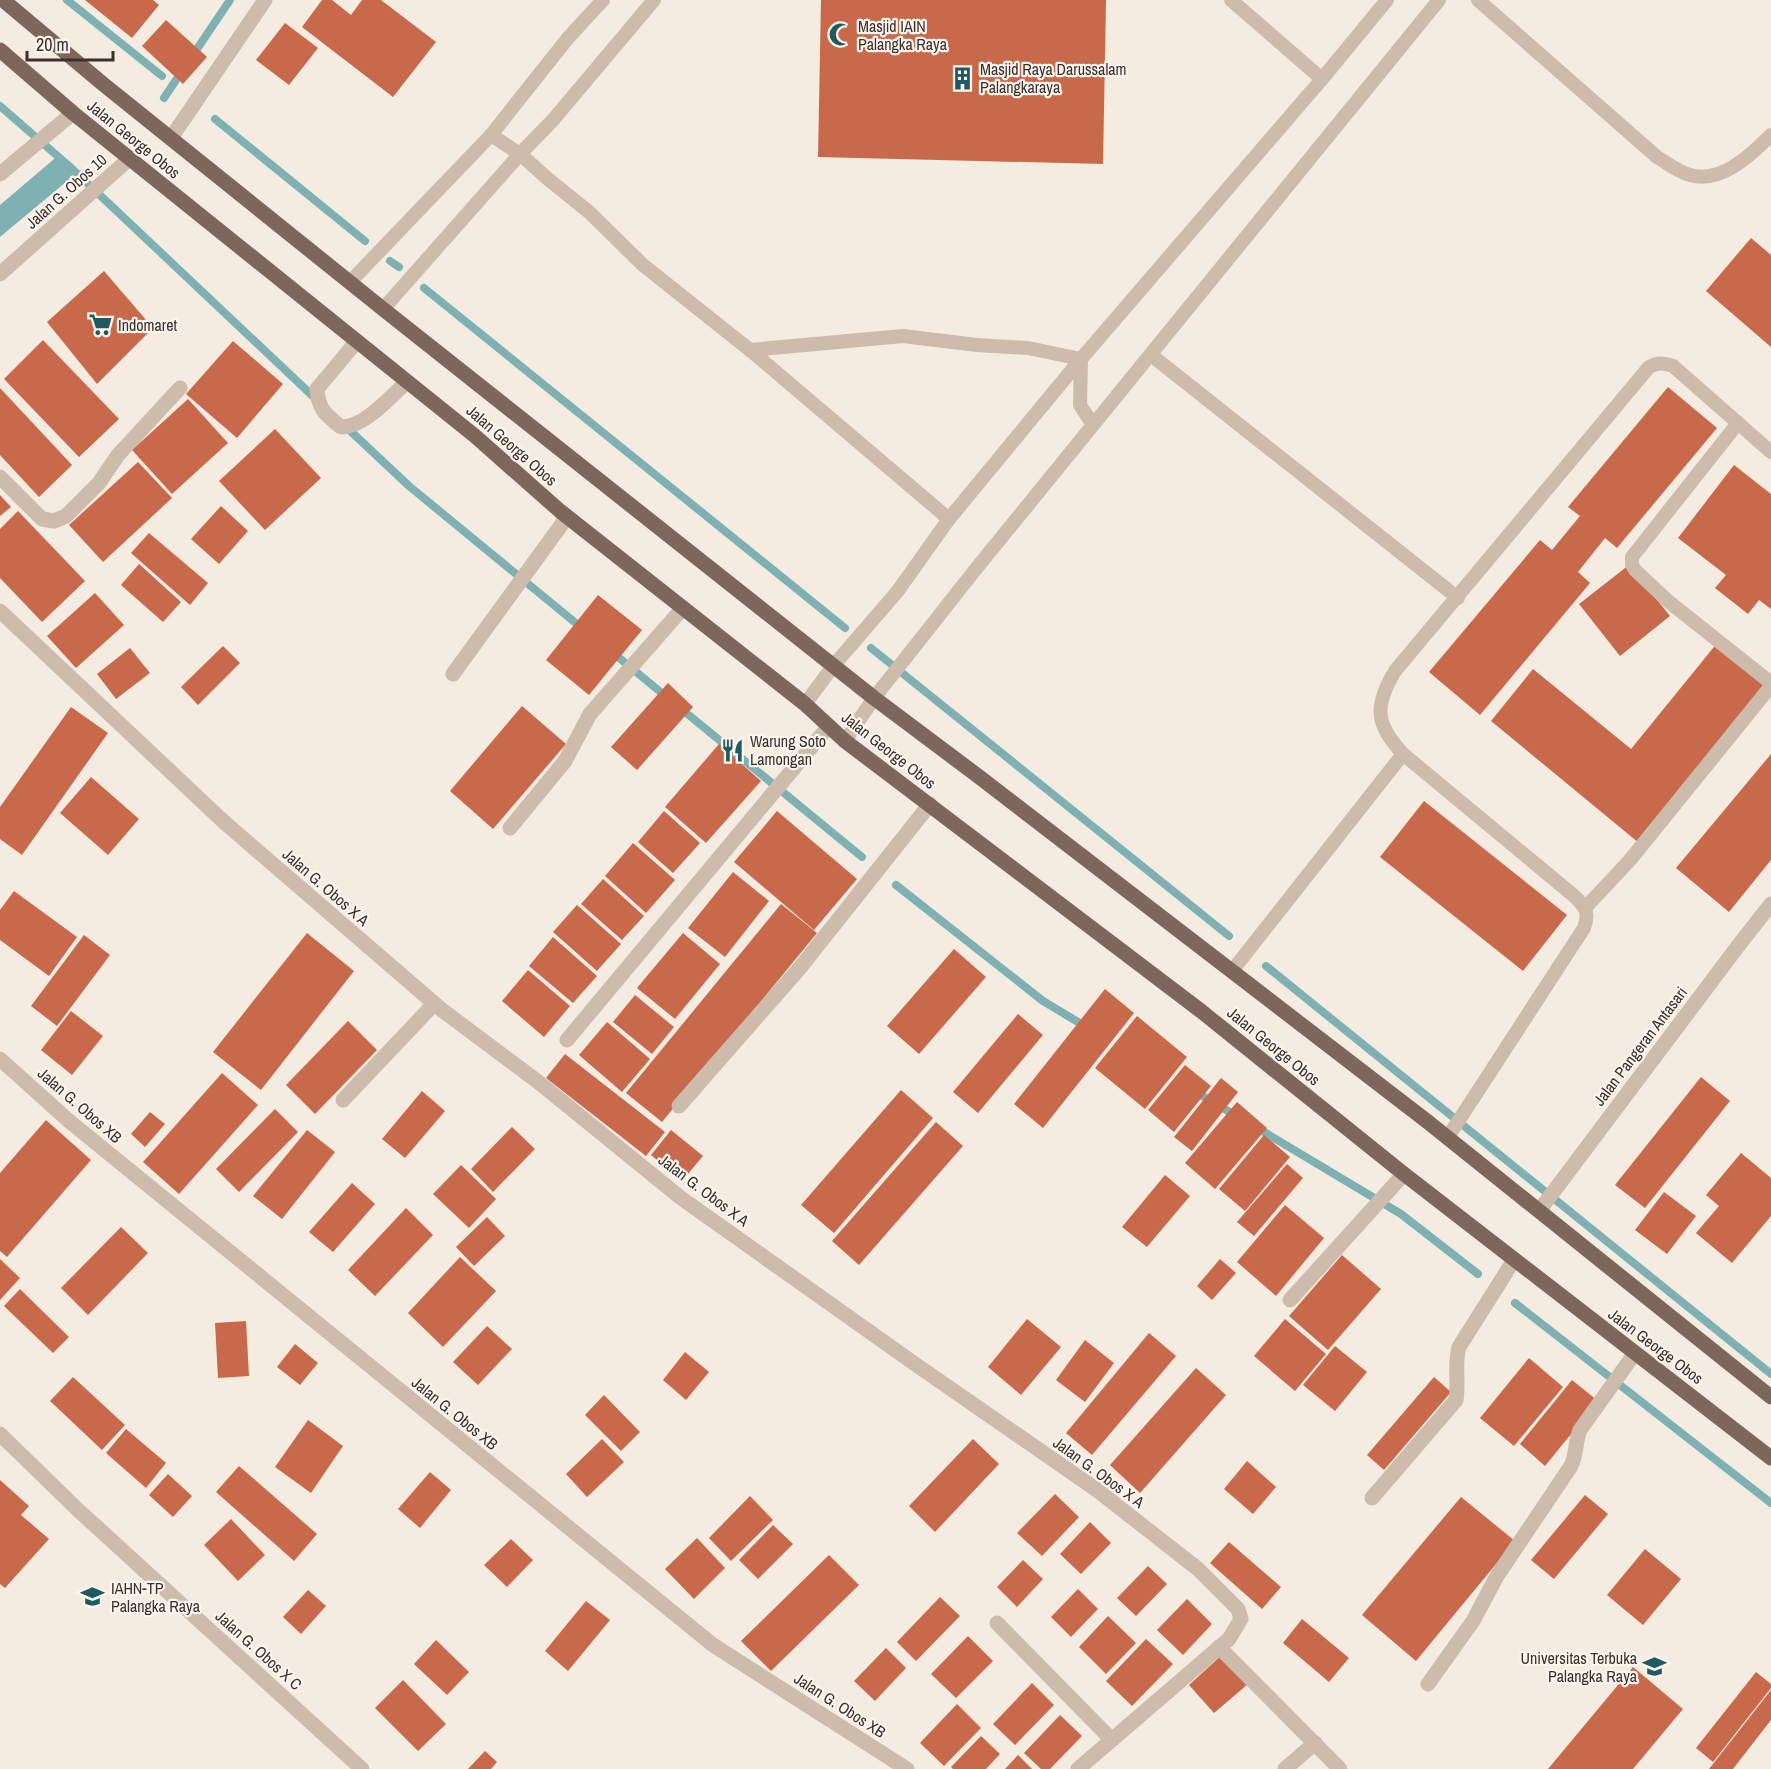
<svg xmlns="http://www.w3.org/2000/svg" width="1771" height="1769" font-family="'Archivo Narrow',sans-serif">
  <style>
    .water { fill: #7fb0b2 }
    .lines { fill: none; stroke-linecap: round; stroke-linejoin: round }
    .stream { stroke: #7fb0b2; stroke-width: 8 }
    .building { fill: #c8694b }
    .service { stroke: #cdbbac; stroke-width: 14 }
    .minor { stroke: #cdbbac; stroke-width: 15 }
    .tertiary { stroke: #cdbbac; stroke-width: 15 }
    .primary { stroke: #7d675c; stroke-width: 15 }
    .labels { text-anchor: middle; stroke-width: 4.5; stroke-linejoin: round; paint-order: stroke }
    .poi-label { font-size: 16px; fill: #3b302b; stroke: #fbf5ee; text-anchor: start }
    .street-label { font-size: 16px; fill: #3b302b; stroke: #fbf5ee }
  </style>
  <rect width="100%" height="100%" fill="#f4ebe1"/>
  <!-- water -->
  <path class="water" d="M 60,154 L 78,172 L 0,237 L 0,205 Z"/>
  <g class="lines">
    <!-- stream -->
    <g class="stream">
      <path d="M 67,0 L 162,76"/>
      <path d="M 191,58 L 230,0"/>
      <path d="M 164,98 L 182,71"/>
      <path d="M 0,106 L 69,166 L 317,400"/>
      <path d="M 215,119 L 365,241"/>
      <path d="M 390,261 L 399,267"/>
      <path d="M 424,288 L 845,628"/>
      <path d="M 344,425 L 409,486 L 583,629"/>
      <path d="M 871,648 L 1229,936"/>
      <path d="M 612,652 L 669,699"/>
      <path d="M 679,707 L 862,857"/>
      <path d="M 896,885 L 1043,1001 L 1088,1028"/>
      <path d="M 1266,966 L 1771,1374"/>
      <path d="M 1194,1091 L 1238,1117"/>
      <path d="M 1254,1126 L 1401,1214 L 1478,1274"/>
      <path d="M 1515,1303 L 1771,1503"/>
    </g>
  </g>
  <!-- building -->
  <g class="building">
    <path d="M 85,0 L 153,0 L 159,5 L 132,38 Z"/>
    <path d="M 322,0 L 332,0 L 351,15 L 362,0 L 381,0 L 436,42 L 393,97 L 302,27 Z"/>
    <path d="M 821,0 L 1106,0 L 1103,164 L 818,157 Z"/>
    <path d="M 166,20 L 207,57 L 183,84 L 142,46 Z"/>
    <path d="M 285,23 L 318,48 L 289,85 L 256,60 Z"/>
    <path d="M 1751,238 L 1771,255 L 1771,347 L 1706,291 Z"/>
    <path d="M 104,271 L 153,328 L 97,384 L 47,322 Z"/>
    <path d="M 43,340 L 119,419 L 79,457 L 4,379 Z"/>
    <path d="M 233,341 L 283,384 L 237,438 L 186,394 Z"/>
    <path d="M 1668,387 L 1717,428 L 1617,548 L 1605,538 L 1578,572 L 1590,583 L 1480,715 L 1429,672 L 1540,540 L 1552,550 L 1580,516 L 1568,507 Z"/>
    <path d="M 0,388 L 72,465 L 39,497 L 0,455 Z"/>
    <path d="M 188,399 L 228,443 L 172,494 L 132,450 Z"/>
    <path d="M 275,429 L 321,478 L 265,530 L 219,481 Z"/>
    <path d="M 138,462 L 172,498 L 103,562 L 69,525 Z"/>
    <path d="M 1734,465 L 1771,494 L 1771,609 L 1759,600 L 1748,614 L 1715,588 L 1726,575 L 1678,538 Z"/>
    <path d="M 0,495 L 11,507 L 0,516 Z"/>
    <path d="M 221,506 L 248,531 L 219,564 L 191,539 Z"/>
    <path d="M 18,511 L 85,581 L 42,622 L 0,578 L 0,529 Z"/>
    <path d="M 149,533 L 208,583 L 190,605 L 131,553 Z"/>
    <path d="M 139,564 L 181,602 L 163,622 L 121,585 Z"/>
    <path d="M 1629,565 L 1670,616 L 1620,656 L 1579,604 Z"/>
    <path d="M 95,593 L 124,625 L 76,668 L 47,636 Z"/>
    <path d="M 598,595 L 642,630 L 589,695 L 546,660 Z"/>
    <path d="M 1718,642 L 1769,684 L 1639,843 L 1491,721 L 1533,669 L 1631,749 Z"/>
    <path d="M 223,646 L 240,663 L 198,705 L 181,687 Z"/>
    <path d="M 130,648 L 150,673 L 116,699 L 97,674 Z"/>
    <path d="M 668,683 L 693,707 L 637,770 L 611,747 Z"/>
    <path d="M 522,706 L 566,744 L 493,829 L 450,791 Z"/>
    <path d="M 71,707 L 108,733 L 22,855 L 0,839 L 0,807 Z"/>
    <path d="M 719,744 L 761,781 L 706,843 L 665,807 Z"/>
    <path d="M 1771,754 L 1771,860 L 1729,912 L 1676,868 Z"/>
    <path d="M 91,777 L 139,819 L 108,855 L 60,813 Z"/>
    <path d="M 1424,801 L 1567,915 L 1523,971 L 1380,857 Z"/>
    <path d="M 664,811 L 700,843 L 673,873 L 638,842 Z"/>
    <path d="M 777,811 L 857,879 L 814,930 L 734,862 Z"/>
    <path d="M 633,843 L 675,880 L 646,913 L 605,876 Z"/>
    <path d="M 733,872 L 769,901 L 725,957 L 688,928 Z"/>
    <path d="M 603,879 L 644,916 L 622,940 L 581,904 Z"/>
    <path d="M 14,891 L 77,937 L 49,976 L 0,940 L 0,910 Z"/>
    <path d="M 781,904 L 817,933 L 662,1122 L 626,1093 Z"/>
    <path d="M 577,905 L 621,944 L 597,971 L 553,932 Z"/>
    <path d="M 307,933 L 354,971 L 261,1090 L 213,1052 Z"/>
    <path d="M 683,933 L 720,964 L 675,1019 L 637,988 Z"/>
    <path d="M 84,935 L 110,955 L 57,1026 L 31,1006 Z"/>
    <path d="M 553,937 L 597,976 L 573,1003 L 529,966 Z"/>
    <path d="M 954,949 L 986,977 L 919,1054 L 887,1026 Z"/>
    <path d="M 528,970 L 570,1006 L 544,1037 L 502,1001 Z"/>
    <path d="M 1105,989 L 1134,1013 L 1043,1128 L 1014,1104 Z"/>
    <path d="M 635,995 L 674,1027 L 652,1054 L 613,1022 Z"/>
    <path d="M 71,1011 L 103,1036 L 72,1075 L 41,1050 Z"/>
    <path d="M 1018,1014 L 1043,1035 L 978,1113 L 953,1092 Z"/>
    <path d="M 1137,1016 L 1187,1057 L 1145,1109 L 1095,1068 Z"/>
    <path d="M 348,1021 L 377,1050 L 315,1114 L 286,1085 Z"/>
    <path d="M 607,1022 L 650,1059 L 622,1092 L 579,1055 Z"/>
    <path d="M 565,1054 L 665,1132 L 646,1156 L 546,1078 Z"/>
    <path d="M 1185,1065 L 1211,1086 L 1174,1132 L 1148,1110 Z"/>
    <path d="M 222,1073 L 258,1105 L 179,1194 L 143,1162 Z"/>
    <path d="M 1701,1077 L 1730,1101 L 1645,1208 L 1615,1185 Z"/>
    <path d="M 1221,1078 L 1238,1092 L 1192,1151 L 1174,1137 Z"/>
    <path d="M 901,1090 L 933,1118 L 834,1233 L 801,1205 Z"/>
    <path d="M 422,1091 L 445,1111 L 405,1158 L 382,1139 Z"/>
    <path d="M 1237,1102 L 1267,1128 L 1215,1189 L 1185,1163 Z"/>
    <path d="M 275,1109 L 298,1132 L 239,1192 L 216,1169 Z"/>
    <path d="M 150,1112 L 165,1124 L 145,1147 L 131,1134 Z"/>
    <path d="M 46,1120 L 91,1160 L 7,1257 L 0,1251 L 0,1173 Z"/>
    <path d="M 936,1122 L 963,1146 L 859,1265 L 832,1241 Z"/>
    <path d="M 512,1127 L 535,1149 L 493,1192 L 471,1169 Z"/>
    <path d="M 307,1130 L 335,1152 L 282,1219 L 253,1196 Z"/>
    <path d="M 671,1130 L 703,1156 L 682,1181 L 651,1155 Z"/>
    <path d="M 1264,1135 L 1290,1157 L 1245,1211 L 1219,1189 Z"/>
    <path d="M 1741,1153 L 1771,1178 L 1771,1216 L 1732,1263 L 1696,1233 L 1719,1206 L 1706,1195 Z"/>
    <path d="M 1287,1164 L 1303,1178 L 1254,1236 L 1237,1222 Z"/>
    <path d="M 461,1165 L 496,1199 L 469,1228 L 433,1194 Z"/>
    <path d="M 1165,1175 L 1190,1196 L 1147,1247 L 1122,1227 Z"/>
    <path d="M 352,1183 L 375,1204 L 333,1252 L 309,1232 Z"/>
    <path d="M 1664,1192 L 1696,1216 L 1667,1254 L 1635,1230 Z"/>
    <path d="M 1285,1205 L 1324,1238 L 1276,1296 L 1237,1262 Z"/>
    <path d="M 406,1208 L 433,1235 L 375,1296 L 348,1270 Z"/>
    <path d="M 487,1217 L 505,1236 L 474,1266 L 456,1247 Z"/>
    <path d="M 121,1227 L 148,1253 L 88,1315 L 61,1288 Z"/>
    <path d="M 1342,1255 L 1381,1289 L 1328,1350 L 1289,1316 Z"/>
    <path d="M 460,1257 L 496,1291 L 443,1347 L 408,1313 Z"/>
    <path d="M 0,1259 L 20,1278 L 0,1300 Z"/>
    <path d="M 1220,1259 L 1236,1273 L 1212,1300 L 1197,1286 Z"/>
    <path d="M 20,1289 L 69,1337 L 53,1353 L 4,1306 Z"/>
    <path d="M 1027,1319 L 1061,1347 L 1021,1395 L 988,1367 Z"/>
    <path d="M 1285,1319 L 1326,1354 L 1295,1391 L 1254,1356 Z"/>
    <path d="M 246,1321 L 249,1376 L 218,1378 L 215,1323 Z"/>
    <path d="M 487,1326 L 512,1349 L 478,1385 L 453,1362 Z"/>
    <path d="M 1149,1333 L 1176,1356 L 1092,1455 L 1066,1433 Z"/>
    <path d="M 1085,1340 L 1114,1363 L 1085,1402 L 1056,1380 Z"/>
    <path d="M 295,1344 L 318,1363 L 300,1385 L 277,1367 Z"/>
    <path d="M 1335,1346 L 1367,1372 L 1335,1411 L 1303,1385 Z"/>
    <path d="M 685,1352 L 709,1372 L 686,1400 L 663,1380 Z"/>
    <path d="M 1529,1358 L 1563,1387 L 1514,1446 L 1480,1418 Z"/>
    <path d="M 1196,1368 L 1226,1395 L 1140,1493 L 1110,1465 Z"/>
    <path d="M 73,1377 L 125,1425 L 102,1450 L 50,1401 Z"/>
    <path d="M 1434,1377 L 1451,1392 L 1384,1470 L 1367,1455 Z"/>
    <path d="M 1572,1380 L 1598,1401 L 1545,1466 L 1520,1444 Z"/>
    <path d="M 604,1395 L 640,1432 L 621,1451 L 585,1415 Z"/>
    <path d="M 308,1420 L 343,1446 L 311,1493 L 275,1467 Z"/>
    <path d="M 126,1429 L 166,1463 L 146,1488 L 106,1453 Z"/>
    <path d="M 602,1439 L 624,1462 L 587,1497 L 566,1474 Z"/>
    <path d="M 973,1439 L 999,1464 L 935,1532 L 909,1506 Z"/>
    <path d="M 1247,1461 L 1276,1487 L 1253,1514 L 1224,1489 Z"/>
    <path d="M 239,1466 L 317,1534 L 294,1561 L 216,1492 Z"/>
    <path d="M 430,1472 L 451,1490 L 420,1528 L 398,1509 Z"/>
    <path d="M 168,1474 L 192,1496 L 173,1517 L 149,1495 Z"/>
    <path d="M 0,1480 L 29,1506 L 21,1515 L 49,1539 L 5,1588 L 0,1584 Z"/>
    <path d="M 1055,1494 L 1079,1517 L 1042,1556 L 1017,1533 Z"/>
    <path d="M 1585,1495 L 1608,1514 L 1554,1579 L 1531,1560 Z"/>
    <path d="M 750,1496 L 773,1520 L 731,1561 L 709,1538 Z"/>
    <path d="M 1461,1497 L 1515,1541 L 1416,1661 L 1362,1615 Z"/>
    <path d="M 231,1519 L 265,1555 L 238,1581 L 204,1545 Z"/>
    <path d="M 1090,1522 L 1111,1543 L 1081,1574 L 1060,1554 Z"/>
    <path d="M 773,1525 L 793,1544 L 758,1579 L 739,1560 Z"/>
    <path d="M 697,1538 L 725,1568 L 694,1599 L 665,1569 Z"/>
    <path d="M 511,1539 L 533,1560 L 507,1587 L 484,1565 Z"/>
    <path d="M 1229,1542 L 1281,1587 L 1262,1609 L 1210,1563 Z"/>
    <path d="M 1645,1549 L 1681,1579 L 1643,1625 L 1607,1595 Z"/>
    <path d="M 829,1555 L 859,1585 L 771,1671 L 741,1641 Z"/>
    <path d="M 1023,1560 L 1043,1579 L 1017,1607 L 997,1587 Z"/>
    <path d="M 1148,1566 L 1167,1584 L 1136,1616 L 1117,1598 Z"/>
    <path d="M 1078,1589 L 1098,1609 L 1071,1637 L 1051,1617 Z"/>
    <path d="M 308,1590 L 326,1606 L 301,1634 L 283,1617 Z"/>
    <path d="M 940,1597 L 960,1616 L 916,1661 L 897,1642 Z"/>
    <path d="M 1187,1599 L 1212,1624 L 1183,1655 L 1157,1630 Z"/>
    <path d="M 586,1601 L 610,1620 L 568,1671 L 545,1651 Z"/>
    <path d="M 1108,1616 L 1136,1643 L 1106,1674 L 1079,1647 Z"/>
    <path d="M 1302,1619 L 1349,1658 L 1329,1682 L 1283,1643 Z"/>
    <path d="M 968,1636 L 993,1661 L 956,1698 L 931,1674 Z"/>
    <path d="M 1146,1639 L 1173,1664 L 1132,1706 L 1106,1681 Z"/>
    <path d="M 436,1640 L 469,1672 L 447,1695 L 414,1664 Z"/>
    <path d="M 886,1648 L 906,1668 L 875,1701 L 854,1681 Z"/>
    <path d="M 1222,1655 L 1248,1684 L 1214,1713 L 1189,1685 Z"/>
    <path d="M 1633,1667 L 1683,1709 L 1633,1769 L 1548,1769 Z"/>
    <path d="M 1756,1672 L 1771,1684 L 1771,1688 L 1713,1762 L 1696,1748 Z"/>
    <path d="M 403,1680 L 446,1724 L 418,1751 L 375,1708 Z"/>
    <path d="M 1032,1683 L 1054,1705 L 1015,1745 L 993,1724 Z"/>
    <path d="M 1771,1690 L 1771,1720 L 1733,1769 L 1709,1769 Z"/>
    <path d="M 957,1704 L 981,1728 L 944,1766 L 920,1743 Z"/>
    <path d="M 1060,1715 L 1082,1736 L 1050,1769 L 1041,1769 L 1024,1753 Z"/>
    <path d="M 981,1736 L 1000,1754 L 986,1769 L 953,1769 L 951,1767 Z"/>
    <path d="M 485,1751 L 497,1762 L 491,1769 L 468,1769 Z"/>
    <path d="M 1018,1755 L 1032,1769 L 1005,1769 Z"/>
  </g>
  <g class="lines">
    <!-- service -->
    <g class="service">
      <path d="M 1231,0 L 1322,79"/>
      <path d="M 1478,0 L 1657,157 C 1667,163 1678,172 1690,175 C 1721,184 1751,155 1771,135"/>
      <path d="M 491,135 L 520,154 L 548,179 L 589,212 L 643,265 L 750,350 L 949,519"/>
      <path d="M 350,282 L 491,135 L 568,38 L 603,0"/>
      <path d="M 383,309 L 520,154 L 553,120 L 654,0"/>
      <path d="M 750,350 L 903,336 L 977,345 L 1028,348 L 1081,359 L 1080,405 L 1093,425"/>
      <path d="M 1151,355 L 1458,598"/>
      <path d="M 1738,423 L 1632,557 L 1632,565 L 1635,570 L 1668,601 L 1771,683"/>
      <path d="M 805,704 L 834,665 L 897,592 L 949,519 L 1081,359 L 1322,79 L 1387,0"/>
      <path d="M 845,741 L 874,698 L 975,570 L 1439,0"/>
      <path d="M 1403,754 C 1375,724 1374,706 1395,671 L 1649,367 C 1658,362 1664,363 1673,366 L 1771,452"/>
      <path d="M 1586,907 L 1630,860 L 1771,686"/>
      <path d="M 1232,971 L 1403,754 L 1573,895 C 1585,906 1590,912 1584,928 L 1448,1137"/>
    </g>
    <!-- minor -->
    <g class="minor">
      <path d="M 171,138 L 265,0"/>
      <path d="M 357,341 L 317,389 C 318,409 326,415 341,427 C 365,427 390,397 407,382"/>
      <path d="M 0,477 L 42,519 L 54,521 L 66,516 L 99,483 L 118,455 L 180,388"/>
      <path d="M 0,611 L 224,822 L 442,1010 L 537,1081 L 681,1198 L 915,1364 L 1097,1490 L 1198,1569 L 1238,1609 L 1241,1619 L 1229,1639 L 1078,1769"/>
      <path d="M 453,674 L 567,517"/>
      <path d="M 510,828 L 565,761 L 590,714 L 683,608"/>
      <path d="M 567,1040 L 829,726"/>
      <path d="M 0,1059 L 69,1121 L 713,1645 L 907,1769"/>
      <path d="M 343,1100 L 434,1004"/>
      <path d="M 679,1106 L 799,969 L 930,804"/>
      <path d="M 1539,1211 L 1738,946 L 1771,904"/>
      <path d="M 1290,1300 L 1404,1174"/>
      <path d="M 0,1434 L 77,1509 L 362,1769"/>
      <path d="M 1372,1498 L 1456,1400 C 1459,1382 1454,1364 1459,1347 L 1514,1260"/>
      <path d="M 997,1623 L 1111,1739"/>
      <path d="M 1219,1647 L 1340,1769"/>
      <path d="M 1428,1684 L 1473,1621 L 1497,1576 L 1571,1466 C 1577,1454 1575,1441 1580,1430 L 1635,1353"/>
      <path d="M 1285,1769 L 1315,1743"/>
    </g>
    <!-- tertiary -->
    <g class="tertiary">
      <path d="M 0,174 L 73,113"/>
      <path d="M 0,274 L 129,159"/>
    </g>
    <!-- primary -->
    <g class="primary">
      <path d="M 3,0 L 103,84 L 383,309 L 874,698 L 978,776 L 1428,1122 L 1771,1397"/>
      <path d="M 0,50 L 73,113 L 475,436 L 560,511 L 805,704 L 845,741 L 1201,1011 L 1404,1174 L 1771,1458"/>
    </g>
  </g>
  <!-- icons -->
  <defs>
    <symbol id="mosque-bare" viewBox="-9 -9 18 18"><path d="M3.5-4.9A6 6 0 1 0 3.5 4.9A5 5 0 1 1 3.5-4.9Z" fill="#1f5a5e" stroke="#fbf5ee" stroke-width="2.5" paint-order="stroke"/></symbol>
    <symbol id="building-bare" viewBox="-9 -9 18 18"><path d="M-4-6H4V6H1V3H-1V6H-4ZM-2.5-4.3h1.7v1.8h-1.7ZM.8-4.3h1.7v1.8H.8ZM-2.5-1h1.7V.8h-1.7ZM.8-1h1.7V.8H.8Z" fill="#1f5a5e" stroke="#fbf5ee" stroke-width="2.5" paint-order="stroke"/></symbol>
    <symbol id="supermarket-bare" viewBox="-9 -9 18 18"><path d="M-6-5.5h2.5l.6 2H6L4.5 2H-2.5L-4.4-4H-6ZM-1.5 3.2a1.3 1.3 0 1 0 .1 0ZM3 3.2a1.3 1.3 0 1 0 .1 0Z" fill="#1f5a5e" stroke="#fbf5ee" stroke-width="2.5" paint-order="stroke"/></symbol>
    <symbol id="restaurant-bare" viewBox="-9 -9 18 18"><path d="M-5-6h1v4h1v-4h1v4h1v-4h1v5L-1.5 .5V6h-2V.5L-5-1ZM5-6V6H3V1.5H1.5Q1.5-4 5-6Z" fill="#1f5a5e" stroke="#fbf5ee" stroke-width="2.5" paint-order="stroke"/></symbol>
    <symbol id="university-bare" viewBox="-9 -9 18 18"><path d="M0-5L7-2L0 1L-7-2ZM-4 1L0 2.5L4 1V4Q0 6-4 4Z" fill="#1f5a5e" stroke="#fbf5ee" stroke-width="2.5" paint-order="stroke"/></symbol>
  </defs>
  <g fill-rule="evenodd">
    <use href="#mosque-bare" x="824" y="18" width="33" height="33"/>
    <use href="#building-bare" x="946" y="62" width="33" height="33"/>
    <use href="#supermarket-bare" x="84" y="308" width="33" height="33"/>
    <use href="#restaurant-bare" x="716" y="734" width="33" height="33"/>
    <use href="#university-bare" x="76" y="1580" width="33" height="33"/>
    <use href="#university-bare" x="1638" y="1650" width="33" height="33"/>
  </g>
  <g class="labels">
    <!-- poi labels -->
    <g class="poi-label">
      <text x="858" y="32">Masjid IAIN<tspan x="858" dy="18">Palangka Raya</tspan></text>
      <text x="980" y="75">Masjid Raya Darussalam<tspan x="980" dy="18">Palangkaraya</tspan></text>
      <text x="118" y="331">Indomaret</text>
      <text x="750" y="747">Warung Soto<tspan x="750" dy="18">Lamongan</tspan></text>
      <text x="111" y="1594">IAHN-TP<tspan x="111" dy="18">Palangka Raya</tspan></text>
      <text x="1637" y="1664" text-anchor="end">Universitas Terbuka<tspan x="1637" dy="18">Palangka Raya</tspan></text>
    </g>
    <!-- street labels -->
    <g class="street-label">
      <text transform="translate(134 139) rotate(39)" y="6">Jalan George Obos</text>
      <text transform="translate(66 191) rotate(-42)" y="6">Jalan G. Obos 10</text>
      <text transform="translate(512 445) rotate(41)" y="6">Jalan George Obos</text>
      <text transform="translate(889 750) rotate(38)" y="6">Jalan George Obos</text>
      <text transform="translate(326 887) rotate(41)" y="6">Jalan G. Obos X A</text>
      <text transform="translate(1274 1046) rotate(39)" y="6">Jalan George Obos</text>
      <text transform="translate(1640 1046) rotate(-53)" y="6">Jalan Pangeran Antasari</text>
      <text transform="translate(80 1105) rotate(41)" y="6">Jalan G. Obos XB</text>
      <text transform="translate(704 1190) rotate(37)" y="6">Jalan G. Obos X A</text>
      <text transform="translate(1656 1346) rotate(37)" y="6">Jalan George Obos</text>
      <text transform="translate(455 1413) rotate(39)" y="6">Jalan G. Obos XB</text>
      <text transform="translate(1099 1472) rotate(36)" y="6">Jalan G. Obos X A</text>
      <text transform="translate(259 1650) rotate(42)" y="6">Jalan G. Obos X C</text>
      <text transform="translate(840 1705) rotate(33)" y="6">Jalan G. Obos XB</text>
    </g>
  </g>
  <!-- scale -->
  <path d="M27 51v9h86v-9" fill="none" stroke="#3b302b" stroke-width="3"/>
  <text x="36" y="51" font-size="18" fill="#3b302b" stroke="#fbf5ee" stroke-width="4.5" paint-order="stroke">20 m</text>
</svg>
